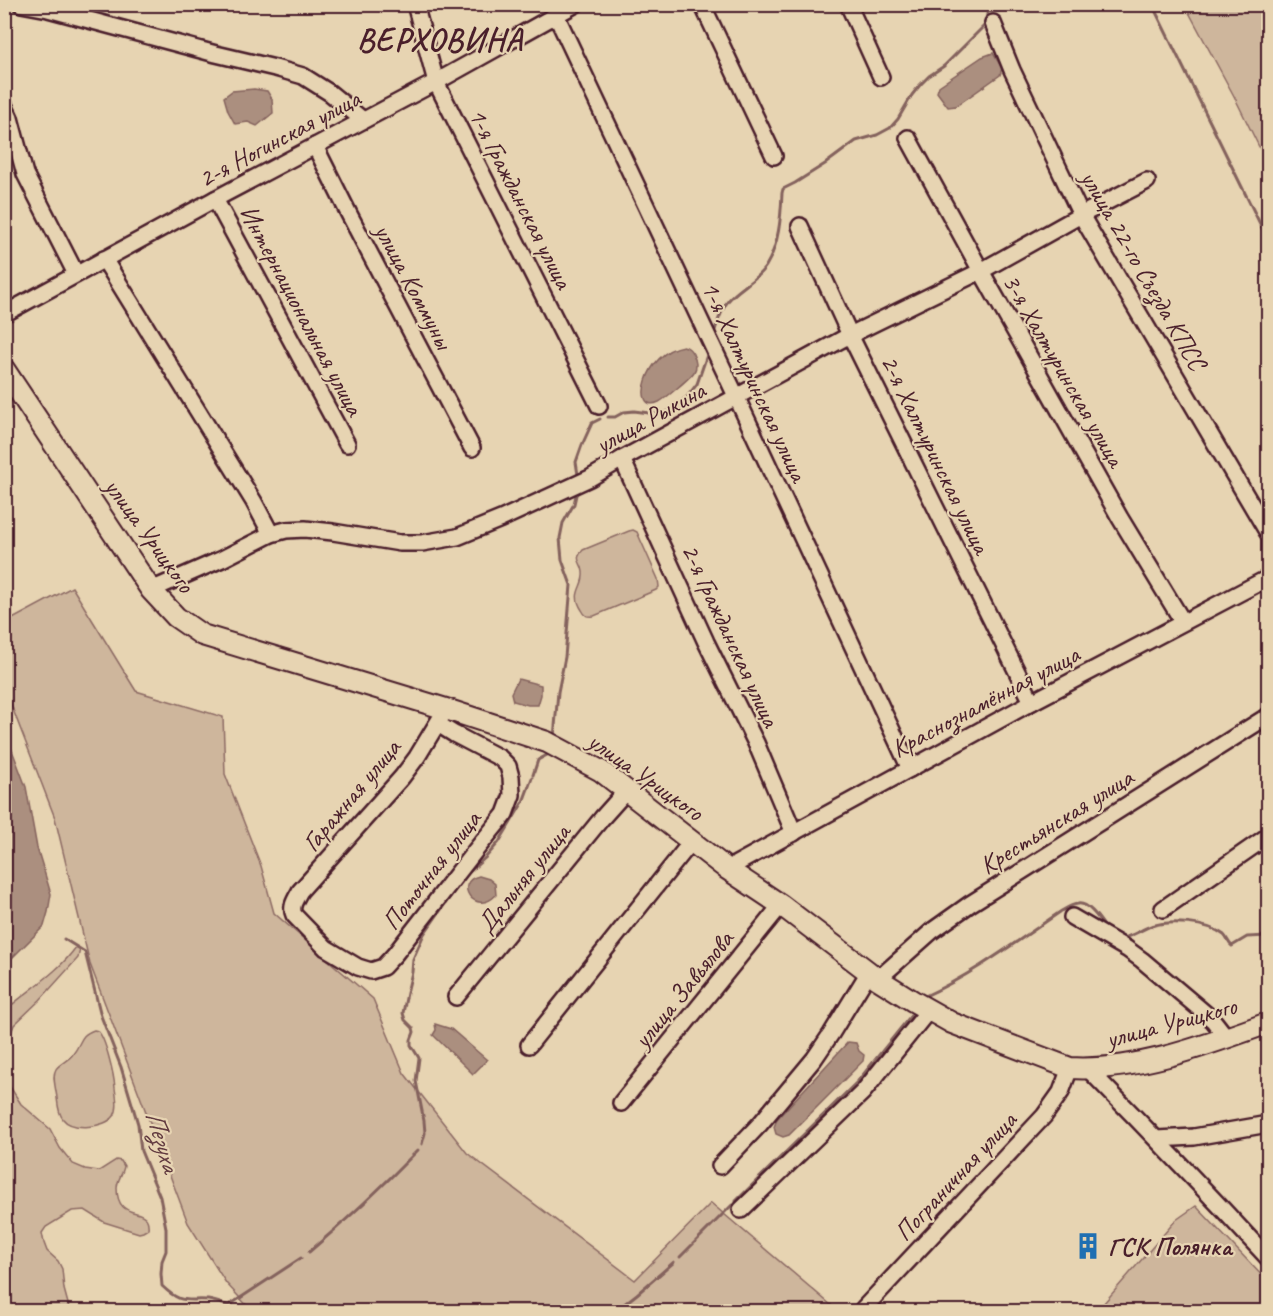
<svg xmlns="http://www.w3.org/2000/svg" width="1273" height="1316" font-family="Caveat,sans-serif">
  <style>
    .green { fill: #ceb69c; stroke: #8c6a64; stroke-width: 1.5 }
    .water { fill: #ab8f7f; stroke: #84625d; stroke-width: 1.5 }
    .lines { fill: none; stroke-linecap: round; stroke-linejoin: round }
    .stream { stroke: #84625d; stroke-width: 3 }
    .minor-casing { stroke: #4a1f2b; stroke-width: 20 }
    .major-casing { stroke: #4a1f2b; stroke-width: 24 }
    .minor { stroke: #e7d4b2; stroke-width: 15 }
    .major { stroke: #e7d4b2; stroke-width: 20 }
    .labels { text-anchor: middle; stroke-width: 4.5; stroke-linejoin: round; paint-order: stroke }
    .street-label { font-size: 26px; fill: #4a1f2b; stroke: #e7d4b2 }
    .poi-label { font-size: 26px; font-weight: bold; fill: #4a1f2b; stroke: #e7d4b2; text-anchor: start }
    .water-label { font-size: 27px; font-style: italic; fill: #623b40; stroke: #e7d4b2 }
    .district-label { font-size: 32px; font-weight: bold; letter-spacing: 1.5px; fill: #4a1f2b; stroke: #e7d4b2 }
  </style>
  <rect width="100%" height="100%" fill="#e7d4b2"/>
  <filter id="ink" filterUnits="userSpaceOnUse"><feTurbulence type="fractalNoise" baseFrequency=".0167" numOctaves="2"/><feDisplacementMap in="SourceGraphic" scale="12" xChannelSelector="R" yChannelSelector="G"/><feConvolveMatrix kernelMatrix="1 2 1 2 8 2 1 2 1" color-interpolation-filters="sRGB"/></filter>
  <g filter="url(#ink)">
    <!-- green -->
    <g class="green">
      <path d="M 1185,5 L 1268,5 L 1268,165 L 1234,96 Z"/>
      <path d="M 633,530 L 637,532 L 658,579 L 659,587 L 656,590 L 594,616 C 587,617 585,616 582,610 C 570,592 585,587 583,572 C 582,561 573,561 583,550 L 629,531 Z"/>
      <path d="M 72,587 L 136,691 L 223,717 L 225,774 L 261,866 L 274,913 L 373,999 L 404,1073 L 467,1153 L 635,1280 L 711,1203 L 838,1311 L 252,1311 L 226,1283 L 188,1223 L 90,964 L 55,818 L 5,689 L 5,623 Z"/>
      <path d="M 76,947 L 80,949 L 78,958 L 40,1000 L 14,1025 L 8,1041 L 5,1044 L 5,1011 C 28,990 58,973 76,947 Z"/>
      <path d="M 94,1030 L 98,1031 C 106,1039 114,1076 115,1088 C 116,1097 119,1108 114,1116 C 105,1128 72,1131 63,1119 C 57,1112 58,1100 56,1092 C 55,1084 52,1076 56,1069 C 59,1064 69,1060 73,1054 C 82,1043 79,1035 94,1030 Z"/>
      <path d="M 5,1079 L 21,1104 L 50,1129 L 60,1148 L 73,1164 L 85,1169 L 99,1171 L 116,1160 L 121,1161 L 124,1166 C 123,1174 117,1180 117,1188 C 117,1224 151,1203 148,1229 L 143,1232 L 139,1233 L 104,1222 L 85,1210 L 72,1211 L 46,1227 L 42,1233 L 44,1243 L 47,1251 L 58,1261 L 62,1269 L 64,1289 L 70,1311 L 5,1311 Z"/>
      <path d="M 1196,1206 L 1268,1282 L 1268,1311 L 1097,1311 L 1176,1220 Z"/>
    </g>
    <!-- water -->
    <g class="water">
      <path d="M 993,53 L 1002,68 L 1000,75 L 956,106 L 948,107 L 937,92 L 939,86 L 982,57 Z"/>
      <path d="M 254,89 L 267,91 L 272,99 L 273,113 L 257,126 L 248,122 L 235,124 L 228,111 L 224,97 L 232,91 Z"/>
      <path d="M 683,346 C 688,347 690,349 693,354 C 696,360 698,366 694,372 C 691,377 665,399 659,402 C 631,415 644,352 683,346 Z"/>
      <path d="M 518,679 L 541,685 L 541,695 L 538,705 L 528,705 L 513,701 L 511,693 Z"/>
      <path d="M 4,729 L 26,787 L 37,848 L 51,894 L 48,912 L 44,926 L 5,965 Z"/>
      <path d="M 479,876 L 489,879 L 495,884 L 496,895 C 475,917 452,882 479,876 Z"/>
      <path d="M 435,1024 L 451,1029 L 487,1060 L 473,1074 L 433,1035 L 436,1030 Z"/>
      <path d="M 848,1042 L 856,1043 L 859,1051 L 864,1055 L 863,1061 L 789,1135 L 783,1137 L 776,1134 L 774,1127 L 777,1119 Z"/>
    </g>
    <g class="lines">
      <!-- stream -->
      <g class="stream">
        <path d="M 1152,4 L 1268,240"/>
        <path d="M 713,336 C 717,325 720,311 728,301 C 739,288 756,281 766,266 C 779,245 781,217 782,193 L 783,189 L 795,183 L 825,164 L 856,141 L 877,135 L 890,128 L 898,119 L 912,95 L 920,85 L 929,76 L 944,66 L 985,25 L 989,4"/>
        <path d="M 608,417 L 615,417 L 624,412 L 634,411 L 657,414 L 665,413 L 670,410 L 687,397 L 697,384 L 708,352"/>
        <path d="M 578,475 L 576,462 L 582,445 L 592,423 L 600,419"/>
        <path d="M 554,738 L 558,692 L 565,657 L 571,585 L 562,560 L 560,538 L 563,523 L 574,504 L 576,495"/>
        <path d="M 533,775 L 538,760 L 547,755"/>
        <path d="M 1120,938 C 1130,938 1140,930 1151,926 C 1170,920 1207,922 1224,935 C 1228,939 1228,943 1232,946 L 1247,937 L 1268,936"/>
        <path d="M 64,939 L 85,952 L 101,1016 L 121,1067 L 138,1124 L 141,1151 L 160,1197 L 166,1228 L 166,1251 L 162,1261 L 161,1274 L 162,1286 C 181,1304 184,1299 208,1300 C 217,1301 228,1306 237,1309 L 240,1312"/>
        <path d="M 923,997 C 972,975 1016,942 1060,912 C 1065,909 1072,904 1078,904 C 1089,902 1101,922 1107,930"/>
        <path d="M 422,1144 L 425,1133 L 424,1121 L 416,1081 L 419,1058 L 411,1045 L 411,1040 L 414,1032 L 413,1028 L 405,1020 L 403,1013 L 407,993 L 412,972 L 413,959 L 424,934 L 464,877 L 486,857 L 499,842 L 523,802 L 532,778"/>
        <path d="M 736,1201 L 858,1081 L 913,1013"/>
        <path d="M 309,1252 C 347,1220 383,1186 418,1150"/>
        <path d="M 680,1257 L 732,1205"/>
        <path d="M 228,1306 L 301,1258"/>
        <path d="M 614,1312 L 637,1294 L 674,1262"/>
      </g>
      <defs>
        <g id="minor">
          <path d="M 21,4 L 48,9 L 216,54 L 275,68 L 303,76 L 330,93 L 363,120"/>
          <path d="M 415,4 L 436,82 L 599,406"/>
          <path d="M 702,4 L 774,156"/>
          <path d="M 848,4 L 881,77"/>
          <path d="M 556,15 L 736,396 L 910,769"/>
          <path d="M 993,23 L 1012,70 L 1081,215 L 1268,533"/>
          <path d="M 4,105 L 10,118 L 25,174 L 76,274"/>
          <path d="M 908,138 L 981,271 L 1120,518 L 1183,622"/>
          <path d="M 315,146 L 349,214 L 472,448"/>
          <path d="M 215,199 L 347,444"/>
          <path d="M 800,226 L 850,335 L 1032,702"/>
          <path d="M 104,259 L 254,502 L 271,534"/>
          <path d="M 4,314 L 215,199 L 436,82 L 576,4"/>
          <path d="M 622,459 L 706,642 L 756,743 L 794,833"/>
          <path d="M 151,590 L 222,559 L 271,534 L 286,530 L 305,529 L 333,532 L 400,543 L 422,543 L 457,537 L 501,519 L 590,478 L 622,459 L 850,335 L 981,271 L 1081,215 L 1147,181"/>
          <path d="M 438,724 L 454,734 L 500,758 L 508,766 L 511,777 L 512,795 L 505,814 L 475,851 L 395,954 L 383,967 L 371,971 L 358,967 L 326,948 L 294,915 C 290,906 296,899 300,891 L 402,777 L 417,757 L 446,709"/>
          <path d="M 727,869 L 1032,702 L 1268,578"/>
          <path d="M 1163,909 L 1268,836"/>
          <path d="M 1072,917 L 1127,949 L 1142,960 L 1213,1020 L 1227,1038"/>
          <path d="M 878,979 L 932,931 L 970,904 L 1268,716"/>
          <path d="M 456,997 L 602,818 L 627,790"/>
          <path d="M 529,1045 L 692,841"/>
          <path d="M 1088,1069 C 1149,1131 1209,1194 1268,1258"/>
          <path d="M 621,1103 L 781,905"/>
          <path d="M 1157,1139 L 1194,1137 L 1268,1124"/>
          <path d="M 720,1166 L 760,1124 L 814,1059 L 831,1034 L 869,972"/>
          <path d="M 741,1210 L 863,1092 L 929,1010"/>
          <path d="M 863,1309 L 1044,1116 L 1061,1092 L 1070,1068"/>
        </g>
        <path id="major" d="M 4,369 L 151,590 L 176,617 L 202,635 L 446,709 L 547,742 L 601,771 L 727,869 L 781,905 L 878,979 L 913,1001 L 952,1023 L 1070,1068 C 1136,1072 1207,1045 1268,1023"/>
      </defs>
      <!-- minor casing -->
      <use href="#minor" class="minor-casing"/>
      <!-- major casing -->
      <use href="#major" class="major-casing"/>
      <!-- minor -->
      <use href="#minor" class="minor"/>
      <!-- major -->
      <use href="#major" class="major"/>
    </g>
  </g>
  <!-- icons -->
  <defs>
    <symbol id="building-bare" viewBox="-9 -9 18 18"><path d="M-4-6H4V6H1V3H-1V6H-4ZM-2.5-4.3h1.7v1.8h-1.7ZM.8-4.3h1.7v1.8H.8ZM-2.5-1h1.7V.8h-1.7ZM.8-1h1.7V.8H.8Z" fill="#1f6fb2" stroke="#e7d4b2" stroke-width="2.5" paint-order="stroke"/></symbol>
  </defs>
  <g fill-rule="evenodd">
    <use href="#building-bare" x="1069" y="1227" width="38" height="38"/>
  </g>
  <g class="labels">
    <!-- street labels -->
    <g class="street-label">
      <text transform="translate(279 138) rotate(-28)" y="9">2-я Ногинская улица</text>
      <text transform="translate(521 198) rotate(63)" y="9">1-я Гражданская улица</text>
      <text transform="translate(1144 270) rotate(60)" y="9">улица 22-го Съезда КПСС</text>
      <text transform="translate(414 286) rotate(62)" y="9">улица Коммуны</text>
      <text transform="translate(302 310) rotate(62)" y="9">Интернациональная улица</text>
      <text transform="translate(1064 370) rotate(60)" y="9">3-я Халтуринская улица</text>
      <text transform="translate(755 381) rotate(65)" y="9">1-я Халтуринская улица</text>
      <text transform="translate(650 417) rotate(-29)" y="9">улица Рыкина</text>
      <text transform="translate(936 454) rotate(64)" y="9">2-я Халтуринская улица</text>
      <text transform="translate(150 535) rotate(54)" y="9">улица Урицкого</text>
      <text transform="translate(731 635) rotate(65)" y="9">2-я Гражданская улица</text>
      <text transform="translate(985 701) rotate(-28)" y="9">Краснознамённая улица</text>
      <text transform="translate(646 776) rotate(35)" y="9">улица Урицкого</text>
      <text transform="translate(351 795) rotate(-50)" y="9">Гаражная улица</text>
      <text transform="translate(1056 821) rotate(-32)" y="9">Крестьянская улица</text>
      <text transform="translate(431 870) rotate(-52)" y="9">Поточная улица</text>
      <text transform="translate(523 878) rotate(-51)" y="9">Дальняя улица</text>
      <text transform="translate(683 989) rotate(-51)" y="9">улица Завьялова</text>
      <text transform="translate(1171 1022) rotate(-15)" y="9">улица Урицкого</text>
      <text transform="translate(955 1176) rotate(-47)" y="9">Пограничная улица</text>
    </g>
    <!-- poi labels -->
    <g class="poi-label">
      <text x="1108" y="1255">ГСК Полянка</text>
    </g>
    <!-- water labels -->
    <g class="water-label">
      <text transform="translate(163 1141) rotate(73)" y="9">Пезуха</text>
    </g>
    <!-- district labels -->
    <g class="district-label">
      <text x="440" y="50">ВЕРХОВИНА</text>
    </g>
  </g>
  <!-- margin -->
  <rect width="1273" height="1316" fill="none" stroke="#e7d4b2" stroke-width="24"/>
  <rect x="12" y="12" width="1249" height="1292" fill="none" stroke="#4a1f2b" stroke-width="2" filter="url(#ink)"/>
</svg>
